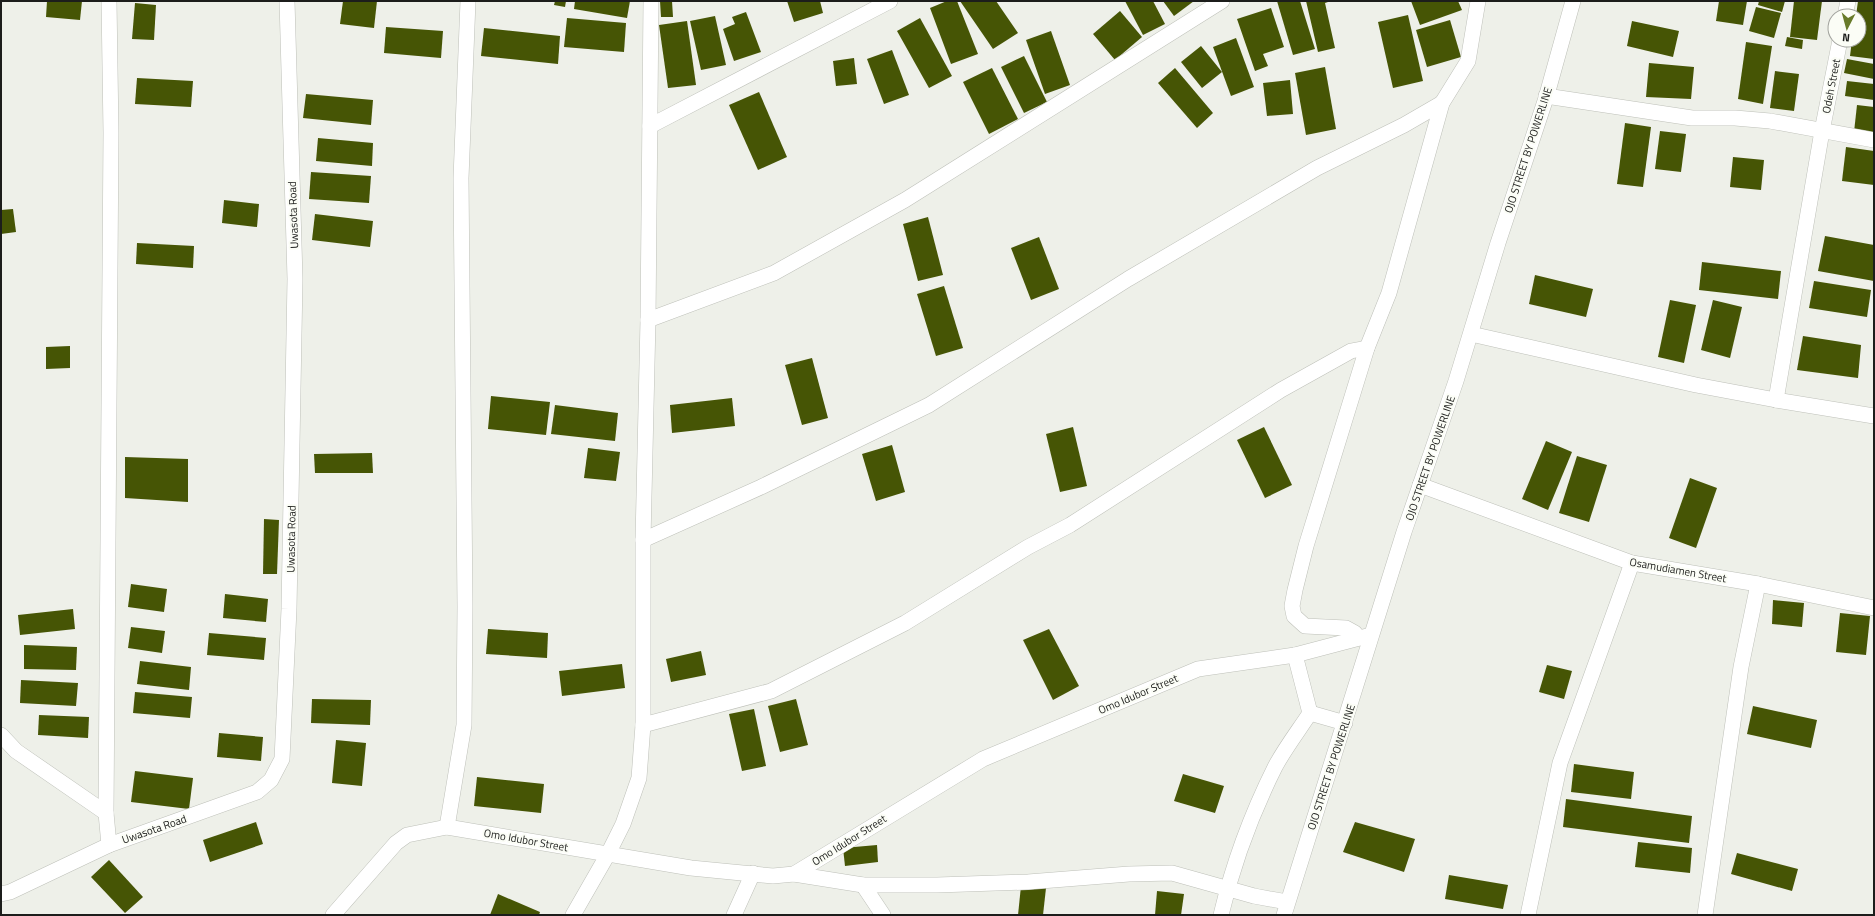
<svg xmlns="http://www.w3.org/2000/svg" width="1875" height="916" font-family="'Titillium Web',sans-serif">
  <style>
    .building { fill: #465505 }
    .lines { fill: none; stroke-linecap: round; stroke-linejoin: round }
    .street-casing { stroke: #bec0b9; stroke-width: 16 }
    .street { stroke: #fff; stroke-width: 15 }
    .labels { text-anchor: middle; stroke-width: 4; stroke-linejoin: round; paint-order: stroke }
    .street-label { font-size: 11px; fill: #1c1d1b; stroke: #fbfdf6 }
  </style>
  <rect width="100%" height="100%" fill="#eef0e9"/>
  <!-- building -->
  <g class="building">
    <path d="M 47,1 L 82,1 L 80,20 L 46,17 Z"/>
    <path d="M 343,1 L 377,1 L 374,28 L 340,24 Z"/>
    <path d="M 555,1 L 566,1 L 565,7 L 554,5 Z"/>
    <path d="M 575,1 L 630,1 L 627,18 L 574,9 Z"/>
    <path d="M 660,1 L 672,1 L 673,17 L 661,17 Z"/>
    <path d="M 787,1 L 820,1 L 823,13 L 794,22 Z"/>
    <path d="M 947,1 L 957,1 L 978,54 L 951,64 L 930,8 Z"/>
    <path d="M 960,1 L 996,1 L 1018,33 L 993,49 Z"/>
    <path d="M 1125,1 L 1153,1 L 1165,24 L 1143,35 Z"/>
    <path d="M 1163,1 L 1194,1 L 1174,16 Z"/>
    <path d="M 1277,1 L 1300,1 L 1315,49 L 1293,55 Z"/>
    <path d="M 1306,1 L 1331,1 L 1325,3 L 1335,48 L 1318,52 Z"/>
    <path d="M 1411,1 L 1458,1 L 1462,10 L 1420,25 Z"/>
    <path d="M 1719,1 L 1747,1 L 1743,25 L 1716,21 Z"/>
    <path d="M 1759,1 L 1785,1 L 1782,12 L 1758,5 Z"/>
    <path d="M 1794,1 L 1822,1 L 1817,40 L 1790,37 Z"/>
    <path d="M 1858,1 L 1874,1 L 1874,59 L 1850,56 L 1852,40 L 1859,40 L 1859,16 L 1856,16 Z"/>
    <path d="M 135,3 L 156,5 L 154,40 L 132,39 Z"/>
    <path d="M 1756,7 L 1781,13 L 1774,38 L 1749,31 Z"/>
    <path d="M 1271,8 L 1284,47 L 1263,54 L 1268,66 L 1255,71 L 1237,19 Z"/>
    <path d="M 1120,11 L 1142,37 L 1115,60 L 1093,34 Z"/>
    <path d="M 746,12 L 761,52 L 734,61 L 723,29 L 735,24 L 732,17 Z"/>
    <path d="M 1408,15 L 1423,81 L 1393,88 L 1378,22 Z"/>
    <path d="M 715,16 L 726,65 L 701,70 L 690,21 Z"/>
    <path d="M 567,18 L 626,23 L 624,52 L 564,47 Z"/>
    <path d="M 920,18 L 952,76 L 929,88 L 897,31 Z"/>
    <path d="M 1450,20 L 1461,57 L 1427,67 L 1416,30 Z"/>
    <path d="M 687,21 L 696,85 L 668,88 L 659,25 Z"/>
    <path d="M 1632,21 L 1679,31 L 1673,57 L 1627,46 Z"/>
    <path d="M 386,27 L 443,31 L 441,58 L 384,53 Z"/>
    <path d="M 484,28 L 560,36 L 558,64 L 481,56 Z"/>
    <path d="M 1051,31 L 1070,85 L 1045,94 L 1026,40 Z"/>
    <path d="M 1787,37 L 1803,40 L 1802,49 L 1785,46 Z"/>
    <path d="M 1236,38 L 1254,87 L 1231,96 L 1213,47 Z"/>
    <path d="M 1746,42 L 1772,46 L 1763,104 L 1738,99 Z"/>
    <path d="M 1201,46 L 1222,72 L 1202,88 L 1181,62 Z"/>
    <path d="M 892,50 L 909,95 L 884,104 L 867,59 Z"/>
    <path d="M 1024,56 L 1047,102 L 1024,113 L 1001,67 Z"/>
    <path d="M 854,58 L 857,84 L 836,86 L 833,61 Z"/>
    <path d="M 1847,59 L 1874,64 L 1874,79 L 1844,73 Z"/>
    <path d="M 1649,63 L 1694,67 L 1691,99 L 1646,97 Z"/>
    <path d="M 1325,67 L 1336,129 L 1306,135 L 1295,73 Z"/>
    <path d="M 992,68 L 1018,119 L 989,134 L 963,82 Z"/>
    <path d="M 1175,68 L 1213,113 L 1197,128 L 1158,83 Z"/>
    <path d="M 1775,71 L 1799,74 L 1794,111 L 1770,108 Z"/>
    <path d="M 137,78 L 193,81 L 191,107 L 135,104 Z"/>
    <path d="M 1290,80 L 1293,114 L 1267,116 L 1263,83 Z"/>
    <path d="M 1847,81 L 1874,84 L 1874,100 L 1845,96 Z"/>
    <path d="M 759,92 L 787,157 L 758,170 L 729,105 Z"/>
    <path d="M 306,94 L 373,100 L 371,125 L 303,118 Z"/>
    <path d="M 1857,105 L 1874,107 L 1874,135 L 1854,132 Z"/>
    <path d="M 1625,123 L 1651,127 L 1643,187 L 1617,184 Z"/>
    <path d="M 1660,131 L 1686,134 L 1681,172 L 1655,169 Z"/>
    <path d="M 318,138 L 373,143 L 372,166 L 316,161 Z"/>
    <path d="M 1846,147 L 1874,151 L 1874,185 L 1842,181 Z"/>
    <path d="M 1733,157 L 1764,160 L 1761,190 L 1730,187 Z"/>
    <path d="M 311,172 L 371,176 L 369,203 L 309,199 Z"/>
    <path d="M 224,200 L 259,204 L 257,227 L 222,223 Z"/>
    <path d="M 13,209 L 16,232 L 1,234 L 1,210 Z"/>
    <path d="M 315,214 L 373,221 L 370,247 L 312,240 Z"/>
    <path d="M 928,217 L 943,275 L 918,281 L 903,224 Z"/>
    <path d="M 1825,236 L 1874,245 L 1874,281 L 1818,271 Z"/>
    <path d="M 1039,237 L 1059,289 L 1031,300 L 1011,248 Z"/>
    <path d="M 137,243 L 194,246 L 193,268 L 136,264 Z"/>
    <path d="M 1702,262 L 1781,271 L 1778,299 L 1699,290 Z"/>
    <path d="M 1535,275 L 1593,289 L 1586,317 L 1529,304 Z"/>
    <path d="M 1814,281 L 1871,290 L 1867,317 L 1809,308 Z"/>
    <path d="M 944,286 L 963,348 L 936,356 L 917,294 Z"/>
    <path d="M 1670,300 L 1696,305 L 1684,363 L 1658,357 Z"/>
    <path d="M 1713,300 L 1742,307 L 1730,358 L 1701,350 Z"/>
    <path d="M 1803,336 L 1861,345 L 1858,378 L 1797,370 Z"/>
    <path d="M 70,346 L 70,368 L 46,369 L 46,347 Z"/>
    <path d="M 812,358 L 828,418 L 802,425 L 785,365 Z"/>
    <path d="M 491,396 L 550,402 L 546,435 L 488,429 Z"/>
    <path d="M 732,398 L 735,426 L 672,433 L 670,405 Z"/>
    <path d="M 555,405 L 618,413 L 615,441 L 551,434 Z"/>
    <path d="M 1073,427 L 1087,486 L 1060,492 L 1046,434 Z"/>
    <path d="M 1264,427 L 1292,485 L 1265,498 L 1237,440 Z"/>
    <path d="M 1546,441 L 1572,452 L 1548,510 L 1522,499 Z"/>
    <path d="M 892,445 L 905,492 L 876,501 L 862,454 Z"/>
    <path d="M 588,448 L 620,452 L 616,481 L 584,478 Z"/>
    <path d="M 372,453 L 373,473 L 315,473 L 314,454 Z"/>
    <path d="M 1577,456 L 1607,465 L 1589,522 L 1559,513 Z"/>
    <path d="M 125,457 L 188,459 L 188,502 L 125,498 Z"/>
    <path d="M 1690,478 L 1717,488 L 1696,548 L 1669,538 Z"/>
    <path d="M 264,519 L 279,520 L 277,574 L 263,574 Z"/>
    <path d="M 131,584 L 167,589 L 164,612 L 128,607 Z"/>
    <path d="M 225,594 L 268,599 L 266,622 L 223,618 Z"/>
    <path d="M 1773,600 L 1804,603 L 1802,627 L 1772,624 Z"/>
    <path d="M 73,609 L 75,629 L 20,635 L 18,615 Z"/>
    <path d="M 1840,613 L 1870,616 L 1866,655 L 1836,652 Z"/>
    <path d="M 131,627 L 165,631 L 162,653 L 128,648 Z"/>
    <path d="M 488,629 L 548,633 L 547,658 L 486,654 Z"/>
    <path d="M 1049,629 L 1079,686 L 1053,700 L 1023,640 Z"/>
    <path d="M 209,633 L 266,638 L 264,660 L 207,655 Z"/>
    <path d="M 24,645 L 77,647 L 76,670 L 24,669 Z"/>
    <path d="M 701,651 L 706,675 L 671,682 L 666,659 Z"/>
    <path d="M 140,661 L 191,667 L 189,690 L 137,684 Z"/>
    <path d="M 622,664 L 625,688 L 562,696 L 559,671 Z"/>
    <path d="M 1547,665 L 1572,671 L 1564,699 L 1539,692 Z"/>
    <path d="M 21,680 L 78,683 L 76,706 L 20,703 Z"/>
    <path d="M 135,692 L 192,697 L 190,718 L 133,713 Z"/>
    <path d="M 312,699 L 371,700 L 370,725 L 311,723 Z"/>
    <path d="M 796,699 L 808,745 L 780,752 L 768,706 Z"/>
    <path d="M 1753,706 L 1817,720 L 1811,748 L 1747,734 Z"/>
    <path d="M 754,709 L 766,766 L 742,771 L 729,714 Z"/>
    <path d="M 39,715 L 89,717 L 88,738 L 38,735 Z"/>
    <path d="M 219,733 L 263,737 L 261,761 L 217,757 Z"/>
    <path d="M 336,740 L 366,743 L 362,786 L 332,783 Z"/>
    <path d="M 1574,764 L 1634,772 L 1631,799 L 1571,792 Z"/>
    <path d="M 135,771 L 193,778 L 189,809 L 131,802 Z"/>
    <path d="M 1183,774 L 1224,786 L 1215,813 L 1174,801 Z"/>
    <path d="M 477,777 L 544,784 L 541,813 L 474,806 Z"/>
    <path d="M 1566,799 L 1692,816 L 1689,843 L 1563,827 Z"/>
    <path d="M 256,822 L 263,844 L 210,862 L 203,840 Z"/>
    <path d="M 1355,822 L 1415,839 L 1404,872 L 1343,852 Z"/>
    <path d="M 1638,842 L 1692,848 L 1690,873 L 1635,867 Z"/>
    <path d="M 877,845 L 878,862 L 845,866 L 843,848 Z"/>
    <path d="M 1737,853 L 1798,869 L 1792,891 L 1731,874 Z"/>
    <path d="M 109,860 L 143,897 L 125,913 L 91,877 Z"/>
    <path d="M 1449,875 L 1508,885 L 1503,909 L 1445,899 Z"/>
    <path d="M 1021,886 L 1046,888 L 1043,915 L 1018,915 Z"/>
    <path d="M 1157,891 L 1184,894 L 1181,915 L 1155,915 Z"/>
    <path d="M 498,894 L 540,912 L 539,915 L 490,915 Z"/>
  </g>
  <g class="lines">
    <defs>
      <g id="street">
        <path d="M 1845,16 L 1848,1"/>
        <path d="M 1546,96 L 1692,118 L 1735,118 L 1770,121 L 1874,140"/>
        <path d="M 650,126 L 890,1"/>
        <path d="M 648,320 L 774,273 L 905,200 L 1222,1"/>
        <path d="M 1471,334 L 1696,385 L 1776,400 L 1874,416"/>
        <path d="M 1776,400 L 1822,131 L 1840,40"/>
        <path d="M 1420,485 L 1632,563 L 1758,584 L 1874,608"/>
        <path d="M 643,540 L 761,487 L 929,405 L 1128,279 L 1317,168 L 1404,125 L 1442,103"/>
        <path d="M 1358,638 L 1355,633 L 1346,628 L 1305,626 L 1294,616 L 1292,606 L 1295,590 L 1306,546 L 1367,348 L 1389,293 L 1442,103 L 1468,61 L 1478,1"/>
        <path d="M 1310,713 L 1345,723"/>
        <path d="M 643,725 L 771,691 L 905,623 L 1028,547 L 1070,525 L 1281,390 L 1351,351 L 1367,348"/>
        <path d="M 1,735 L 16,751 L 106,813"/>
        <path d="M 447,827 L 464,725 L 465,606 L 461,178 L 468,1"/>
        <path d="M 109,845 L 106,813 L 111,133 L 109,1"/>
        <path d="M 794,874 L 863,885 L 937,885 L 1028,882 L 1129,874 L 1172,873 L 1254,896 L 1287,902"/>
        <path d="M 863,885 L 883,915"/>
        <path d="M 1,894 L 10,892 L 109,845 L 257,792 L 271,780 L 282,759 L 289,609 L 295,279 L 287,1"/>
        <path d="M 333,915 L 396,843 L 407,835 L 447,827 L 691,868 L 773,876 L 794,874 L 983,759 L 1198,669 L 1295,655 L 1371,635"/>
        <path d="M 573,915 L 608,854 L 623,824 L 639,778 L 643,725 L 643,540 L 648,320 L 651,1"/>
        <path d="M 734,915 L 753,873"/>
        <path d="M 1221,915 C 1233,864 1252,813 1275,767 C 1285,748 1299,730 1310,713 L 1295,655"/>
        <path d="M 1284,915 L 1404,532 L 1456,381 L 1498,243 L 1546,98 L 1573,1"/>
        <path d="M 1528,915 L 1560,763 L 1632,563"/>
        <path d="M 1705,915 L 1741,667 L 1758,584"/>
      </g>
    </defs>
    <!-- street casing -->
    <use href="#street" class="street-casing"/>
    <!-- street -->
    <use href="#street" class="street"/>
  </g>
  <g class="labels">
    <!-- street labels -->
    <g class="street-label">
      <text transform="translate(1831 86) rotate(-79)" y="4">Odeh Street</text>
      <text transform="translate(1528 150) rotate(-72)" y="4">OJO STREET BY POWERLINE</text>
      <text transform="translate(293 215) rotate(-92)" y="4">Uwasota Road</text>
      <text transform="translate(1430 458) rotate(-71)" y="4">OJO STREET BY POWERLINE</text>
      <text transform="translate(291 539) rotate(-89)" y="4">Uwasota Road</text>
      <text transform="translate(1678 570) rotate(10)" y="4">Osamudiamen Street</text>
      <text transform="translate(1138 694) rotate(-23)" y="4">Omo Idubor Street</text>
      <text transform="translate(1331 767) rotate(-72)" y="4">OJO STREET BY POWERLINE</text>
      <text transform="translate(154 829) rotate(-19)" y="4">Uwasota Road</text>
      <text transform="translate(526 840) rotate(10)" y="4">Omo Idubor Street</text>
      <text transform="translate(849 840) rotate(-32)" y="4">Omo Idubor Street</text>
    </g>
  </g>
  <!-- border -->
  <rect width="1875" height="916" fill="none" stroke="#1c1d1b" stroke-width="4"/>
  <!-- north arrow -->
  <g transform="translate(1847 28) rotate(186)"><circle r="19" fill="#fbfdf6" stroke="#a2a39e"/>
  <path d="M0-3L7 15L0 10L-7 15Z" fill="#687b2a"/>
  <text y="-6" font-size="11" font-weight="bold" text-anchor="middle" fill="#1c1d1b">N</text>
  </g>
</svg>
